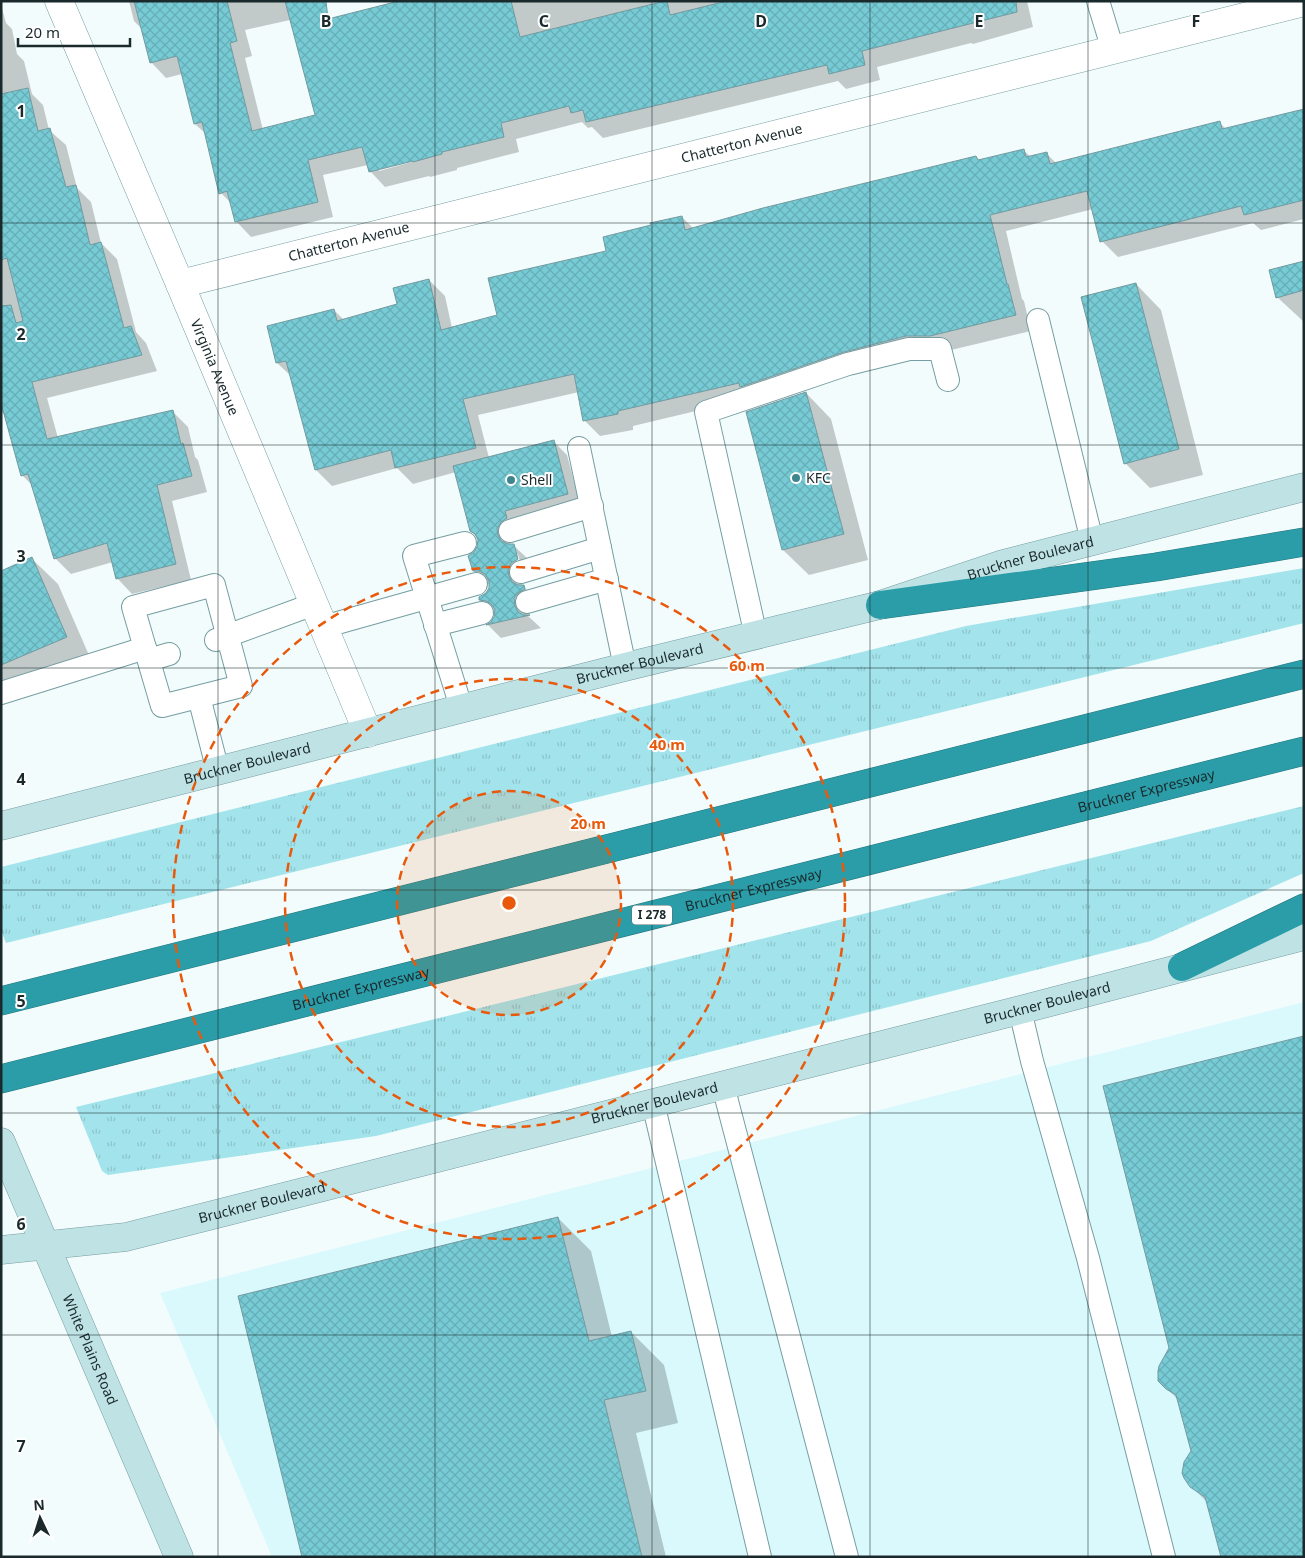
<svg xmlns="http://www.w3.org/2000/svg" width="1305" height="1558" font-family="'Noto Sans',sans-serif">
  <style>
    .built { fill: #daf9fd }
    .grass { fill: url(#grass-tufts) }
    .shadow { fill: #0003; fill-rule: evenodd }
    .building { fill: url(#building-cross-hatch); stroke: #729a9f }
    .lines { fill: none; stroke-linecap: round; stroke-linejoin: round }
    .service-casing { stroke: #759ea2; stroke-width: 24 }
    .minor-casing { stroke: #759ea2; stroke-width: 29 }
    .secondary-casing { stroke: #759ea2; stroke-width: 29 }
    .motorway-casing { stroke: #25757d; stroke-width: 29 }
    .service { stroke: #fff; stroke-width: 22 }
    .minor { stroke: #fff; stroke-width: 28 }
    .secondary { stroke: #bfe2e5; stroke-width: 28 }
    .motorway { stroke: #2b9da8; stroke-width: 28 }
    .grid { fill: none; stroke: #1a2a2c; stroke-width: 1; stroke-opacity: 0.55 }
    .ring { fill: none; stroke: #e8590c; stroke-width: 2.5; stroke-dasharray: 9 6 }
    .poi-dot { fill: #3e858d; stroke: #fff; stroke-width: 2 }
    .labels { text-anchor: middle; stroke-width: 4; stroke-linejoin: round; paint-order: stroke }
    .shield { fill: #fff; stroke: #5f6a6b; stroke-width: 1 }
    .shield-label { font-size: 12px; font-weight: bold; fill: #1a2a2c }
    .street-label { font-size: 14px; fill: #1a2a2c; stroke: #fff }
    .poi-label { font-size: 14px; fill: #1a2a2c; stroke: #fff; text-anchor: start }
    .grid-label { font-size: 16px; text-anchor: middle; font-weight: bold; fill: #1a2a2c; stroke: #fff; stroke-width: 4; stroke-linejoin: round; paint-order: stroke }
    .centre { fill: #e8590c; stroke: #fff; stroke-width: 2.5 }
    .ring-label { font-size: 15px; text-anchor: middle; font-weight: bold; fill: #e8590c; stroke: #fff; stroke-width: 4; stroke-linejoin: round; paint-order: stroke }
  </style>
  <defs>
    <pattern id="grass-tufts" width="24" height="20" patternUnits="userSpaceOnUse" patternTransform="scale(1.25)"><rect width="24" height="20" fill="#a3e4ec"/><path d="M3 7l-1-3M5 7V3M7 7l1-3M15 17l-1-3M17 17v-4M19 17l1-3" fill="none" stroke="#8cc4cb"/></pattern>
    <pattern id="building-cross-hatch" width="8" height="8" patternUnits="userSpaceOnUse" patternTransform="scale(1.25)"><rect width="8" height="8" fill="#77cbd5"/><path d="M0 0l8 8M0 8l8-8" fill="none" stroke="#66aeb7"/></pattern>
  </defs>
  <rect width="100%" height="100%" fill="#f3fcfc"/>
  <!-- built -->
  <path class="built" d="M 1304,1002 L 1304,1557 L 272,1557 L 160,1293 Z"/>
  <!-- grass -->
  <g class="grass">
    <path d="M 1304,568 L 1304,623 L 6,943 L 1,930 L 1,867 L 966,626 Z"/>
    <path d="M 1304,806 L 1304,873 L 1151,941 L 376,1136 L 108,1175 L 102,1171 L 76,1107 Z"/>
  </g>
  <!-- shadow -->
  <g class="shadow">
    <path d="M 129,1 L 286,1 L 290,20 L 245,30 L 252,56 L 245,58 L 263,130 L 316,116 L 403,1 L 1027,1 L 1033,27 L 973,44 L 971,43 L 877,67 L 880,80 L 846,89 L 838,81 L 603,138 L 592,127 L 588,128 L 582,122 L 516,139 L 519,152 L 457,168 L 457,170 L 430,177 L 429,176 L 385,187 L 370,171 L 368,165 L 323,175 L 333,217 L 251,237 L 236,221 L 232,204 L 221,193 L 207,135 L 195,124 L 182,74 L 166,78 L 151,62 L 143,30 L 134,21 ZM 418,158 L 419,160 L 379,171 L 379,168 Z"/>
    <path d="M 1,5 L 6,23 L 12,29 L 17,54 L 24,61 L 32,94 L 43,105 L 49,130 L 66,145 L 77,188 L 91,202 L 101,243 L 117,259 L 136,332 L 146,343 L 157,371 L 47,398 L 58,438 L 172,411 L 188,427 L 195,457 L 198,460 L 207,492 L 172,501 L 191,580 L 132,594 L 117,578 L 113,562 L 71,574 L 56,559 L 34,487 L 22,475 L 6,415 L 1,412 Z"/>
    <path d="M 1304,110 L 1304,219 L 1261,230 L 1253,223 L 1118,257 L 1102,241 L 1093,209 L 1006,231 L 1022,299 L 1024,301 L 1031,331 L 633,426 L 633,430 L 600,436 L 584,420 L 579,392 L 478,415 L 489,458 L 554,442 L 567,455 L 581,508 L 514,535 L 510,542 L 510,545 L 513,545 L 527,558 L 531,573 L 524,577 L 521,586 L 523,586 L 537,600 L 527,612 L 528,616 L 541,628 L 501,638 L 488,625 L 492,623 L 496,613 L 480,600 L 487,594 L 490,588 L 490,584 L 487,584 L 474,571 L 479,540 L 471,530 L 456,472 L 413,484 L 397,468 L 332,486 L 316,470 L 292,377 L 277,363 L 334,310 L 344,320 L 399,305 L 429,280 L 445,296 L 452,328 L 499,316 L 607,251 L 682,217 L 694,229 L 976,157 L 980,161 L 1023,150 L 1031,157 L 1046,153 L 1056,163 L 1220,123 L 1226,129 ZM 515,554 L 518,554 L 521,565 L 518,566 Z"/>
    <path d="M 1304,262 L 1304,322 L 1277,297 Z"/>
    <path d="M 1136,284 L 1161,310 L 1203,475 L 1150,488 L 1125,463 Z"/>
    <path d="M 806,393 L 831,419 L 868,560 L 809,575 L 783,550 L 748,413 Z"/>
    <path d="M 32,559 L 58,584 L 92,662 L 1,702 L 1,572 Z"/>
    <path d="M 558,1218 L 591,1251 L 612,1337 L 631,1332 L 664,1365 L 678,1423 L 636,1433 L 666,1557 L 303,1557 Z"/>
    <path d="M 1170,1348 L 1208,1503 L 1187,1482 L 1192,1452 L 1179,1401 L 1167,1388 Z"/>
  </g>
  <!-- building -->
  <g class="building">
    <path d="M 134,1 L 227,1 L 237,41 L 230,43 L 252,131 L 315,115 L 285,1 L 326,1 L 328,19 L 399,1 L 511,1 L 520,37 L 665,1 L 667,1 L 670,15 L 727,1 L 1016,1 L 1017,12 L 862,51 L 865,65 L 829,74 L 827,65 L 586,122 L 583,110 L 571,113 L 569,106 L 501,123 L 504,137 L 442,152 L 442,154 L 413,162 L 413,161 L 369,172 L 362,147 L 308,160 L 318,202 L 235,222 L 227,191 L 219,194 L 202,122 L 194,124 L 177,56 L 150,63 Z"/>
    <path d="M 28,88 L 38,131 L 50,128 L 66,187 L 76,185 L 90,245 L 101,242 L 124,328 L 131,326 L 142,355 L 32,382 L 47,439 L 173,410 L 181,444 L 183,443 L 192,476 L 157,485 L 176,564 L 116,579 L 107,543 L 54,559 L 28,474 L 21,476 L 1,403 L 1,306 L 11,305 L 16,323 L 23,321 L 7,258 L 1,260 L 1,94 Z"/>
    <path d="M 1304,109 L 1304,200 L 1244,215 L 1241,206 L 1100,242 L 1087,191 L 990,215 L 1007,284 L 1008,284 L 1016,315 L 930,336 L 906,336 L 844,352 L 740,387 L 739,383 L 618,411 L 618,414 L 583,421 L 574,374 L 463,399 L 476,448 L 395,468 L 391,450 L 315,470 L 286,361 L 276,363 L 267,326 L 334,309 L 337,321 L 397,304 L 393,288 L 429,279 L 441,330 L 497,315 L 488,278 L 606,251 L 603,237 L 651,225 L 650,223 L 682,216 L 685,230 L 763,208 L 976,156 L 978,160 L 1024,149 L 1026,157 L 1047,152 L 1050,164 L 1220,121 L 1222,129 Z"/>
    <path d="M 1304,261 L 1304,290 L 1276,298 L 1269,270 Z"/>
    <path d="M 1136,283 L 1179,449 L 1124,464 L 1081,297 Z"/>
    <path d="M 806,392 L 844,534 L 782,550 L 746,412 Z"/>
    <path d="M 554,440 L 568,494 L 505,511 L 507,518 L 501,522 L 497,529 L 498,535 L 501,541 L 508,544 L 514,544 L 518,559 L 511,563 L 508,570 L 509,576 L 512,582 L 518,585 L 524,585 L 525,589 L 518,593 L 514,598 L 515,606 L 518,612 L 523,615 L 530,615 L 486,625 L 491,622 L 494,617 L 495,609 L 491,604 L 486,601 L 479,600 L 479,597 L 486,593 L 489,588 L 489,581 L 485,574 L 479,571 L 473,571 L 468,556 L 474,552 L 477,547 L 478,540 L 475,534 L 470,531 L 453,466 Z"/>
    <path d="M 32,557 L 67,637 L 1,665 L 1,571 Z"/>
    <path d="M 1304,1036 L 1304,1557 L 1221,1557 L 1205,1497 L 1190,1487 L 1184,1478 L 1182,1473 L 1184,1462 L 1191,1451 L 1176,1395 L 1166,1389 L 1158,1381 L 1158,1371 L 1159,1366 L 1169,1348 L 1103,1086 Z"/>
    <path d="M 558,1217 L 589,1341 L 631,1331 L 646,1391 L 604,1400 L 642,1557 L 302,1557 L 238,1296 Z"/>
  </g>
  <g class="lines">
    <defs>
      <g id="service">
        <path d="M 1098,1 L 1113,50"/>
        <path d="M 1038,320 L 1092,541"/>
        <path d="M 579,448 L 625,667"/>
        <path d="M 510,531 L 592,506"/>
        <path d="M 521,572 L 600,548"/>
        <path d="M 214,585 L 241,686 L 162,706 L 133,607 Z"/>
        <path d="M 527,602 L 607,579"/>
        <path d="M 435,625 L 482,613"/>
        <path d="M 323,627 L 476,584"/>
        <path d="M 756,636 L 706,412 L 848,364 L 909,349 L 940,349 L 948,380"/>
        <path d="M 216,640 L 314,604"/>
        <path d="M 149,660 L 169,654"/>
        <path d="M 1,693 L 145,648"/>
        <path d="M 199,697 L 218,771"/>
        <path d="M 462,710 L 414,556 L 465,543"/>
        <path d="M 1020,1010 L 1032,1061 L 1088,1258 L 1164,1557"/>
        <path d="M 723,1086 L 847,1557"/>
        <path d="M 653,1103 L 760,1557"/>
      </g>
      <g id="minor">
        <path id="s1" d="M 59,1 L 180,284 L 368,733"/>
        <path id="s2" d="M 180,284 L 1304,2"/>
      </g>
      <g id="secondary">
        <path id="s3" d="M 1,826 L 625,667 L 880,605 L 1003,564 L 1304,487"/>
        <path id="s4" d="M 1,1142 L 179,1557"/>
        <path id="s5" d="M 1,1250 L 126,1237 L 1020,1010 L 1304,936"/>
      </g>
      <g id="motorway">
        <path d="M 880,605 L 1156,567 L 1304,542"/>
        <path d="M 1182,967 L 1304,908"/>
        <path d="M 1,1001 L 1304,674"/>
        <path id="s6" d="M 1,1079 L 1304,751"/>
      </g>
    </defs>
    <!-- service casing -->
    <use href="#service" class="service-casing"/>
    <!-- minor casing -->
    <use href="#minor" class="minor-casing"/>
    <!-- secondary casing -->
    <use href="#secondary" class="secondary-casing"/>
    <!-- motorway casing -->
    <use href="#motorway" class="motorway-casing"/>
    <!-- service -->
    <use href="#service" class="service"/>
    <!-- minor -->
    <use href="#minor" class="minor"/>
    <!-- secondary -->
    <use href="#secondary" class="secondary"/>
    <!-- motorway -->
    <use href="#motorway" class="motorway"/>
  </g>
  <!-- grid -->
  <path class="grid" d="M 218,1 L 218,1557M 435,1 L 435,1557M 652,1 L 652,1557M 870,1 L 870,1557M 1088,1 L 1088,1557M 1,223 L 1304,223M 1,445 L 1304,445M 1,668 L 1304,668M 1,890 L 1304,890M 1,1113 L 1304,1113M 1,1335 L 1304,1335"/>
  <!-- distance rings -->
  <circle cx="509" cy="903" r="112" fill="#e8590c" fill-opacity=".12"/>
  <g class="ring">
    <circle cx="509" cy="903" r="112"/>
    <circle cx="509" cy="903" r="224"/>
    <circle cx="509" cy="903" r="336"/>
  </g>
  <!-- markers -->
  <g class="poi-dot">
    <circle cx="796" cy="478" r="5"/>
    <circle cx="511" cy="480" r="5"/>
  </g>
  <g class="labels">
    <!-- shield labels -->
    <rect class="shield" x="632" y="905.5" width="40" height="19" rx="4"/>
    <g class="shield-label">
      <text x="652" y="919">I 278</text>
    </g>
    <!-- street labels -->
    <g class="street-label">
      <text dy="5" stroke="none"><textPath href="#s2" startOffset="579">Chatterton Avenue</textPath></text>
      <text dy="5" stroke="none"><textPath href="#s2" startOffset="174">Chatterton Avenue</textPath></text>
      <text dy="5" stroke="none"><textPath href="#s1" startOffset="398">Virginia Avenue</textPath></text>
      <text dy="5" stroke="none"><textPath href="#s3" startOffset="1064">Bruckner Boulevard</textPath></text>
      <text dy="5" stroke="none"><textPath href="#s3" startOffset="659">Bruckner Boulevard</textPath></text>
      <text dy="5" stroke="none"><textPath href="#s3" startOffset="254">Bruckner Boulevard</textPath></text>
      <text dy="5" stroke="none"><textPath href="#s6" startOffset="1181">Bruckner Expressway</textPath></text>
      <text dy="5" stroke="none"><textPath href="#s6" startOffset="776">Bruckner Expressway</textPath></text>
      <text dy="5" stroke="none"><textPath href="#s6" startOffset="371">Bruckner Expressway</textPath></text>
      <text dy="5" stroke="none"><textPath href="#s5" startOffset="1076">Bruckner Boulevard</textPath></text>
      <text dy="5" stroke="none"><textPath href="#s5" startOffset="671">Bruckner Boulevard</textPath></text>
      <text dy="5" stroke="none"><textPath href="#s5" startOffset="266">Bruckner Boulevard</textPath></text>
      <text dy="5" stroke="none"><textPath href="#s4" startOffset="226">White Plains Road</textPath></text>
    </g>
    <!-- poi labels -->
    <g class="poi-label">
      <text x="806" y="483">KFC</text>
      <text x="521" y="485">Shell</text>
    </g>
  </g>
  <g class="grid-label">
    <text x="326" y="27">B</text>
    <text x="544" y="27">C</text>
    <text x="761" y="27">D</text>
    <text x="979" y="27">E</text>
    <text x="1196" y="27">F</text>
    <text x="21" y="117">1</text>
    <text x="21" y="340">2</text>
    <text x="21" y="562">3</text>
    <text x="21" y="785">4</text>
    <text x="21" y="1007">5</text>
    <text x="21" y="1230">6</text>
    <text x="21" y="1452">7</text>
  </g>
  <circle cx="509" cy="903" r="8" class="centre"/>
  <g class="ring-label">
    <text x="747" y="671">60 m</text>
    <text x="667" y="750">40 m</text>
    <text x="588" y="829">20 m</text>
  </g>
  <!-- border -->
  <rect width="1305" height="1558" fill="none" stroke="#1a2a2c" stroke-width="5"/>
  <!-- north arrow -->
  <g transform="translate(40 1518) rotate(356)" stroke="#ffffff" stroke-width="4" paint-order="stroke">
  <path d="M0-4L9 19L0 12L-9 19Z" fill="#1a2a2c"/>
  <text y="-8" font-size="14" font-weight="bold" text-anchor="middle" fill="#1a2a2c">N</text>
  </g>
  <!-- scale -->
  <path d="M18 38v8h112v-8" fill="none" stroke="#1a2a2c" stroke-width="2.5"/>
  <text x="25" y="38" font-size="15" fill="#1a2a2c" stroke="#ffffff" stroke-width="4" paint-order="stroke">20 m</text>
</svg>
